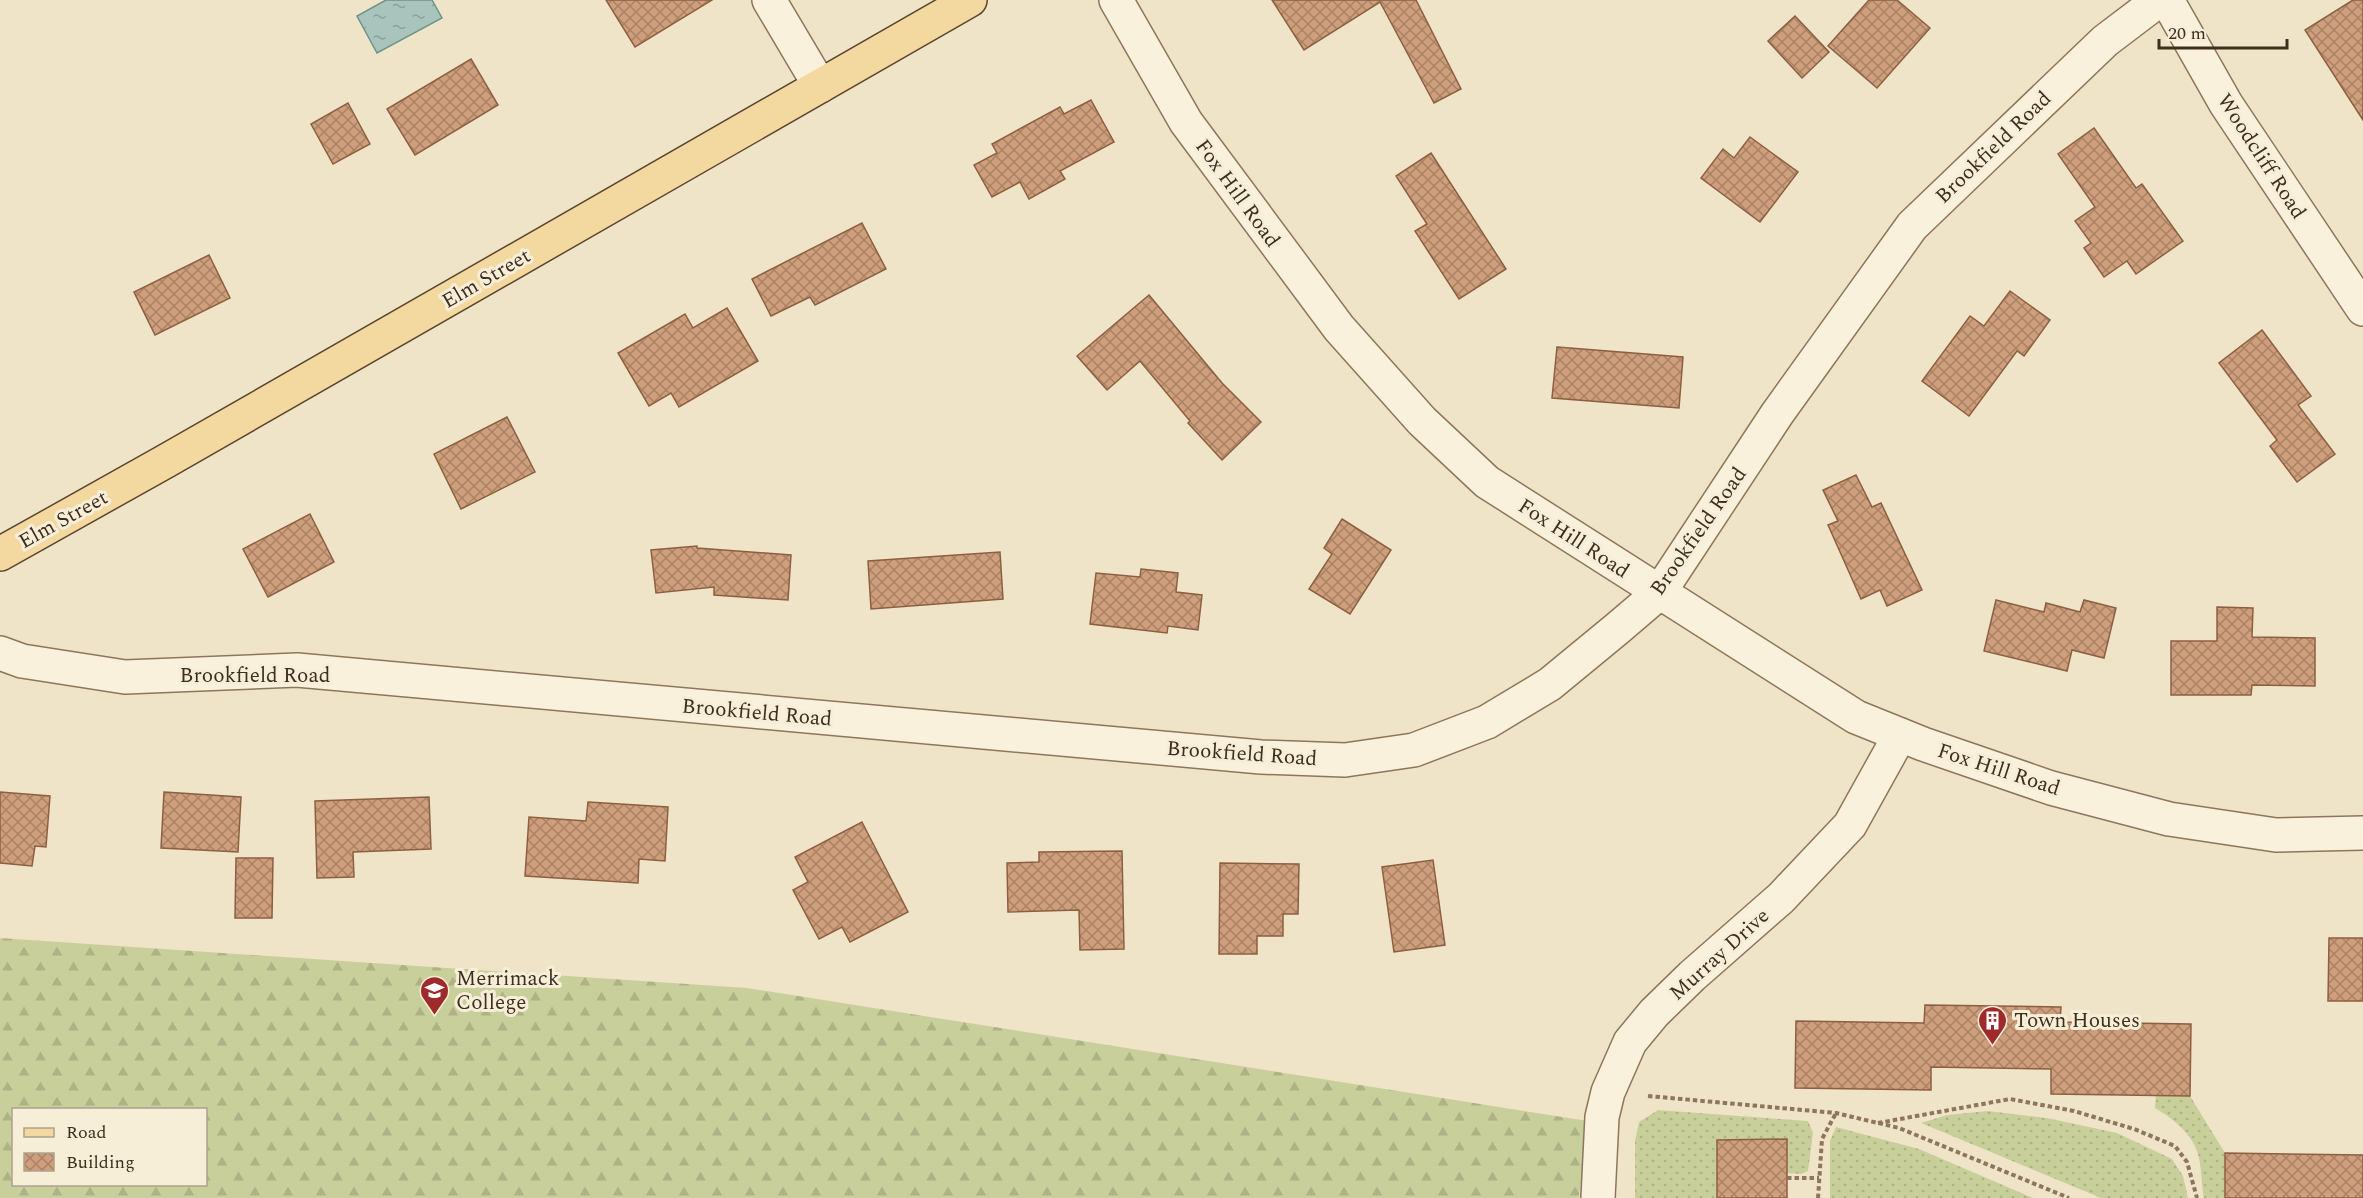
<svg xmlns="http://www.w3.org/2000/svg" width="2363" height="1198" font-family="Spectral,serif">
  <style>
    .grass { fill: url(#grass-dots) }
    .forest { fill: url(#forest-firs); fill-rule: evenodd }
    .water { fill: url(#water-ripples); stroke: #6f938a; stroke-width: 1.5 }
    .building { fill: url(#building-cross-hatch); stroke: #8d5f41; stroke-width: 1.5 }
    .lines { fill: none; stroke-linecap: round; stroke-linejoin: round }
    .minor-casing { stroke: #8d765c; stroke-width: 36 }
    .major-casing { stroke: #5b4430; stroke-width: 36 }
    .path { stroke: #8d765c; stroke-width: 4; stroke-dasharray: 4.5 3; stroke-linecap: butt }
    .minor { stroke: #faf1dc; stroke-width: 33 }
    .major { stroke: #f3d9a0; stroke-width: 33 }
    .labels { text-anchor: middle; stroke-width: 6; stroke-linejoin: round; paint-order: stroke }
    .street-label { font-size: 21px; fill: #3d2e20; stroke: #f7eed8 }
    .poi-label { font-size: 21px; fill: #3d2e20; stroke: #f7eed8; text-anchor: start }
  </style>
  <defs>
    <pattern id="grass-dots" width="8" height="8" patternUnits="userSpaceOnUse" patternTransform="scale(1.5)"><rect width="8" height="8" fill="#c9cf9b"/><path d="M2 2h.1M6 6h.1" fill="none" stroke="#aeb285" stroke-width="1.8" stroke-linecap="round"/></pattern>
    <pattern id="forest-firs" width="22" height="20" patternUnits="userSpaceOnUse" patternTransform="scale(1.5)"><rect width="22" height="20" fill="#c9cf9b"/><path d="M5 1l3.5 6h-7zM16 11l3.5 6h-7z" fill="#aeb285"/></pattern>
    <pattern id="water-ripples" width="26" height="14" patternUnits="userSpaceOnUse" patternTransform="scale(1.5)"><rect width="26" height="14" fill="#a9c4bc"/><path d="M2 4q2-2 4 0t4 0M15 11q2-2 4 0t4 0" fill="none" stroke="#8ba098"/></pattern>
    <pattern id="building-cross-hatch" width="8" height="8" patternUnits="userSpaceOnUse" patternTransform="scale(1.5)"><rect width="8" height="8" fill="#cf9f7d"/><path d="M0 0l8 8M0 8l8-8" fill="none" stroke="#a98266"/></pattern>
  </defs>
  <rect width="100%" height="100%" fill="#f0e4c8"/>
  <!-- grass -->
  <g class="grass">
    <path d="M 2156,1095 L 2190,1096 L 2225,1153 L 2225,1198 L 2204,1198 C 2201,1184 2202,1165 2197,1151 C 2190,1132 2172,1118 2155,1108 Z"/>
    <path d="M 1658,1110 L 1808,1121 L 1813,1133 L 1808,1171 L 1801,1174 L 1787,1173 L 1787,1139 L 1717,1140 L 1717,1198 L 1635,1198 L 1635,1141 L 1639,1122 Z"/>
    <path d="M 1988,1111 L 2047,1118 L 2117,1133 L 2172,1159 L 2183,1176 L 2188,1198 L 2101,1198 L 1921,1123 L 1947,1115 Z"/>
    <path d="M 1836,1127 L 1919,1149 L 2033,1198 L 1830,1198 L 1830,1141 Z"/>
  </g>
  <!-- forest -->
  <path class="forest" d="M 0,938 L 747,988 L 1588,1121 L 1579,1198 L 0,1198 ZM 14,1110 L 206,1110 L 206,1184 L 14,1184 Z"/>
  <!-- water -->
  <path class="water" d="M 386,0 L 432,0 L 442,18 L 377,53 L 357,16 Z"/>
  <!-- building -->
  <g class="building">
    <path d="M 606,0 L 712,0 L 635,47 Z"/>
    <path d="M 1272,0 L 1416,0 L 1461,89 L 1434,103 L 1380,2 L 1304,50 Z"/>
    <path d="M 1869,0 L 1897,0 L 1930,28 L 1877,88 L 1828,46 Z"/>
    <path d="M 2353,0 L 2363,0 L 2363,120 L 2305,30 Z"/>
    <path d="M 1795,16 L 1829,52 L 1802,78 L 1768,41 Z"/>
    <path d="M 471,59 L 498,105 L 415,155 L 387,109 Z"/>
    <path d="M 1091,100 L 1114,142 L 1060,171 L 1065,179 L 1029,199 L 1020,182 L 992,197 L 974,165 L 997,153 L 992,144 L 1060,107 L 1064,114 Z"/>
    <path d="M 348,103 L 370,144 L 333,164 L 311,124 Z"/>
    <path d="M 2094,128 L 2136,188 L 2142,184 L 2183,241 L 2136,274 L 2127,261 L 2104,277 L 2084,248 L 2091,243 L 2075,221 L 2095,207 L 2058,154 Z"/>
    <path d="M 1750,137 L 1798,172 L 1760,222 L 1701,178 L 1723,149 L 1734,158 Z"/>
    <path d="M 1431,153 L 1506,269 L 1459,299 L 1415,231 L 1427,224 L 1396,176 Z"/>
    <path d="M 862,223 L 886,269 L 815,305 L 810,297 L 771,316 L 752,279 Z"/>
    <path d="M 209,255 L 230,298 L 155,335 L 134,292 Z"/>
    <path d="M 2010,291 L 2050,320 L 2024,356 L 2017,351 L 1969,416 L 1922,381 L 1970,316 L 1984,326 Z"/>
    <path d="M 1149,295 L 1222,383 L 1261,422 L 1222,460 L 1188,423 L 1190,421 L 1140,361 L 1107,390 L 1077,356 Z"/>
    <path d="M 727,308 L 758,361 L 679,407 L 671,393 L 649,406 L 618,353 L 685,314 L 693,328 Z"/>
    <path d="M 2262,330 L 2311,396 L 2298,405 L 2335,454 L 2297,482 L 2270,446 L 2277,440 L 2219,363 Z"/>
    <path d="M 1557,347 L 1683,357 L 1679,408 L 1552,398 Z"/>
    <path d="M 507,417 L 535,472 L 461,509 L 434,454 Z"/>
    <path d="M 1856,475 L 1872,507 L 1881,503 L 1922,590 L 1887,606 L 1880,590 L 1861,599 L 1828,525 L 1838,521 L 1823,490 Z"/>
    <path d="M 310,514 L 334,562 L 268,597 L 243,549 Z"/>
    <path d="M 1342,519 L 1391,550 L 1350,614 L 1309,589 L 1332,554 L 1324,548 Z"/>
    <path d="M 697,546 L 697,548 L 791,555 L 788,600 L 714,595 L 714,587 L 656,593 L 651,550 Z"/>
    <path d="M 1000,552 L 1003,599 L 871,609 L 868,561 Z"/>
    <path d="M 1141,569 L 1178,573 L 1176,592 L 1202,595 L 1198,630 L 1168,626 L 1167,633 L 1090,624 L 1096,573 L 1140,577 Z"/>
    <path d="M 1996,600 L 2044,612 L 2046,603 L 2080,612 L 2084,600 L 2116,608 L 2104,658 L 2072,650 L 2067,671 L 1984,651 Z"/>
    <path d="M 2217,607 L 2253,608 L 2252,637 L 2315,638 L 2315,686 L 2252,685 L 2251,695 L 2171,695 L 2171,641 L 2217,641 Z"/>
    <path d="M 0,792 L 50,796 L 46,847 L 35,846 L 32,866 L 0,863 Z"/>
    <path d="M 164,792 L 241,797 L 238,852 L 161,848 Z"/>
    <path d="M 429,797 L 431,849 L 353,852 L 354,877 L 317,878 L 315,801 Z"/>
    <path d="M 588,802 L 668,807 L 665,861 L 639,859 L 638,883 L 525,876 L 529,817 L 586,821 Z"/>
    <path d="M 862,822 L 908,912 L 850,942 L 842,927 L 819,939 L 793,890 L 808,882 L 795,857 Z"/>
    <path d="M 1122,851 L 1124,949 L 1080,950 L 1079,910 L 1008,912 L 1007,863 L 1039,862 L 1039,852 Z"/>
    <path d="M 236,858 L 273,858 L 272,918 L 235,918 Z"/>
    <path d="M 1433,860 L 1445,945 L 1394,952 L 1382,867 Z"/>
    <path d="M 1220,863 L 1299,864 L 1298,914 L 1283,914 L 1283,936 L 1257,936 L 1257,954 L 1219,954 Z"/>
    <path d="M 2329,938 L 2363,938 L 2363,1001 L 2328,1001 Z"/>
    <path d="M 1925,1005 L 2061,1007 L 2060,1022 L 2191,1024 L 2190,1096 L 2051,1094 L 2051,1069 L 1931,1067 L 1931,1090 L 1795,1088 L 1796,1021 L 1924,1023 Z"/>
    <path d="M 1787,1139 L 1787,1198 L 1717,1198 L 1717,1140 Z"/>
    <path d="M 2225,1153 L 2363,1155 L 2363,1198 L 2225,1198 Z"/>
  </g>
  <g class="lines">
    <defs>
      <g id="minor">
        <path d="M 769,0 L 820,86"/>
        <path d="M 1116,0 L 1186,122 L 1339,328 L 1422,421 L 1487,482 L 1856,717 L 1923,744 L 2051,788 L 2169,819 L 2276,835 L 2363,833"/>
        <path d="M 2167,0 L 2226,104 L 2363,309"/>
        <path d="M 0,653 L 22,661 L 125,677 L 297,670 L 1261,757 L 1345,760 L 1414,750 L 1487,722 L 1550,684 L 1618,628 L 1659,593 L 1777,414 L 1912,226 L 2105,41 L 2159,0"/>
        <path d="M 1598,1198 L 1602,1117 L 1608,1092 L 1630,1042 L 1654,1013 L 1692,976 L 1781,898 L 1850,825 L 1900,735"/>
      </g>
      <path id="major" d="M 0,554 L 166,461 L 970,0"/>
    </defs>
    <!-- minor casing -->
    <use href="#minor" class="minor-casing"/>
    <!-- major casing -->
    <use href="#major" class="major-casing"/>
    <!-- path -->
    <g class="path">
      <path d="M 1648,1096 L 1836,1113 L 1899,1128 L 2069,1198"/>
      <path d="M 1878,1123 L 2010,1099 L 2074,1111 L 2134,1129 L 2175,1146 L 2187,1162 L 2197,1198"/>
      <path d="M 1787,1178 L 1819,1178"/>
      <path d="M 1818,1198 L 1822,1139 L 1836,1113"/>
    </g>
    <!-- minor -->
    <use href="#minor" class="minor"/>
    <!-- major -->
    <use href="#major" class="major"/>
  </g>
  <!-- icons -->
  <defs>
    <symbol id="university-pin" viewBox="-11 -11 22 30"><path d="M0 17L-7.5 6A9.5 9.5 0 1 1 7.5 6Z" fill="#9e2a2b" stroke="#f7eed8"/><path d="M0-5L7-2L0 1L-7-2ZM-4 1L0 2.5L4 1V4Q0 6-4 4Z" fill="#fff"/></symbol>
    <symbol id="building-pin" viewBox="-11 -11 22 30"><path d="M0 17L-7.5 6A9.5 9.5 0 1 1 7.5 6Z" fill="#9e2a2b" stroke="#f7eed8"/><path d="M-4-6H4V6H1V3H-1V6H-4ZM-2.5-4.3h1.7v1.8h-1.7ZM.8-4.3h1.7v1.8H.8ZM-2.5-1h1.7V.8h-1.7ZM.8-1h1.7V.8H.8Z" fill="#fff"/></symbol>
  </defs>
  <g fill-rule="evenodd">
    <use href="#university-pin" x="418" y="974" width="33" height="45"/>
    <use href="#building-pin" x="1976" y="1004" width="33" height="45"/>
  </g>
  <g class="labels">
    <!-- street labels -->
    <g class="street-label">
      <text transform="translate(1993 147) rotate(-44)" y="7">Brookfield Road</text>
      <text transform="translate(2262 156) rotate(57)" y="7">Woodcliff Road</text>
      <text transform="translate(1238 193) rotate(54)" y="7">Fox Hill Road</text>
      <text transform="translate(486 278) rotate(-30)" y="7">Elm Street</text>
      <text transform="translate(63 519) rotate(-29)" y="7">Elm Street</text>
      <text transform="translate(1698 531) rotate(-55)" y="7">Brookfield Road</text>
      <text transform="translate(1574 538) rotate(33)" y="7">Fox Hill Road</text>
      <text x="255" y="682">Brookfield Road</text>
      <text transform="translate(757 712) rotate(5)" y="7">Brookfield Road</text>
      <text transform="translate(1242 753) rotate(4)" y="7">Brookfield Road</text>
      <text transform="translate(1999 769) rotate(18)" y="7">Fox Hill Road</text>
      <text transform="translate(1719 954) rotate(-42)" y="7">Murray Drive</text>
    </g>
    <!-- poi labels -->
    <g class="poi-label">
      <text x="456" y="985">Merrimack<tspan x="456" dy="24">College</tspan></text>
      <text x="2014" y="1027">Town Houses</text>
    </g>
  </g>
  <!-- legend -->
  <rect x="12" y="1108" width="195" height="78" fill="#f7eed8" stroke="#ada18e" stroke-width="1.5"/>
  <rect x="24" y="1128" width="30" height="9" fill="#f3d9a0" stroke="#ada18e" stroke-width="1.5"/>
  <text x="66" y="1138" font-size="18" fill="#3d2e20">Road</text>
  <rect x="24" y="1153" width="30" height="18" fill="url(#building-cross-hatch)" stroke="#ada18e" stroke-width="1.5"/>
  <text x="66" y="1168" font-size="18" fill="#3d2e20">Building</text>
  <!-- scale -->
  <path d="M2159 39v9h128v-9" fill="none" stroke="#3d2e20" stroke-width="3"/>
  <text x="2168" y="39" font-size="18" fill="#3d2e20" stroke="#f7eed8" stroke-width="4.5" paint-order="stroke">20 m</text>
</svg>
